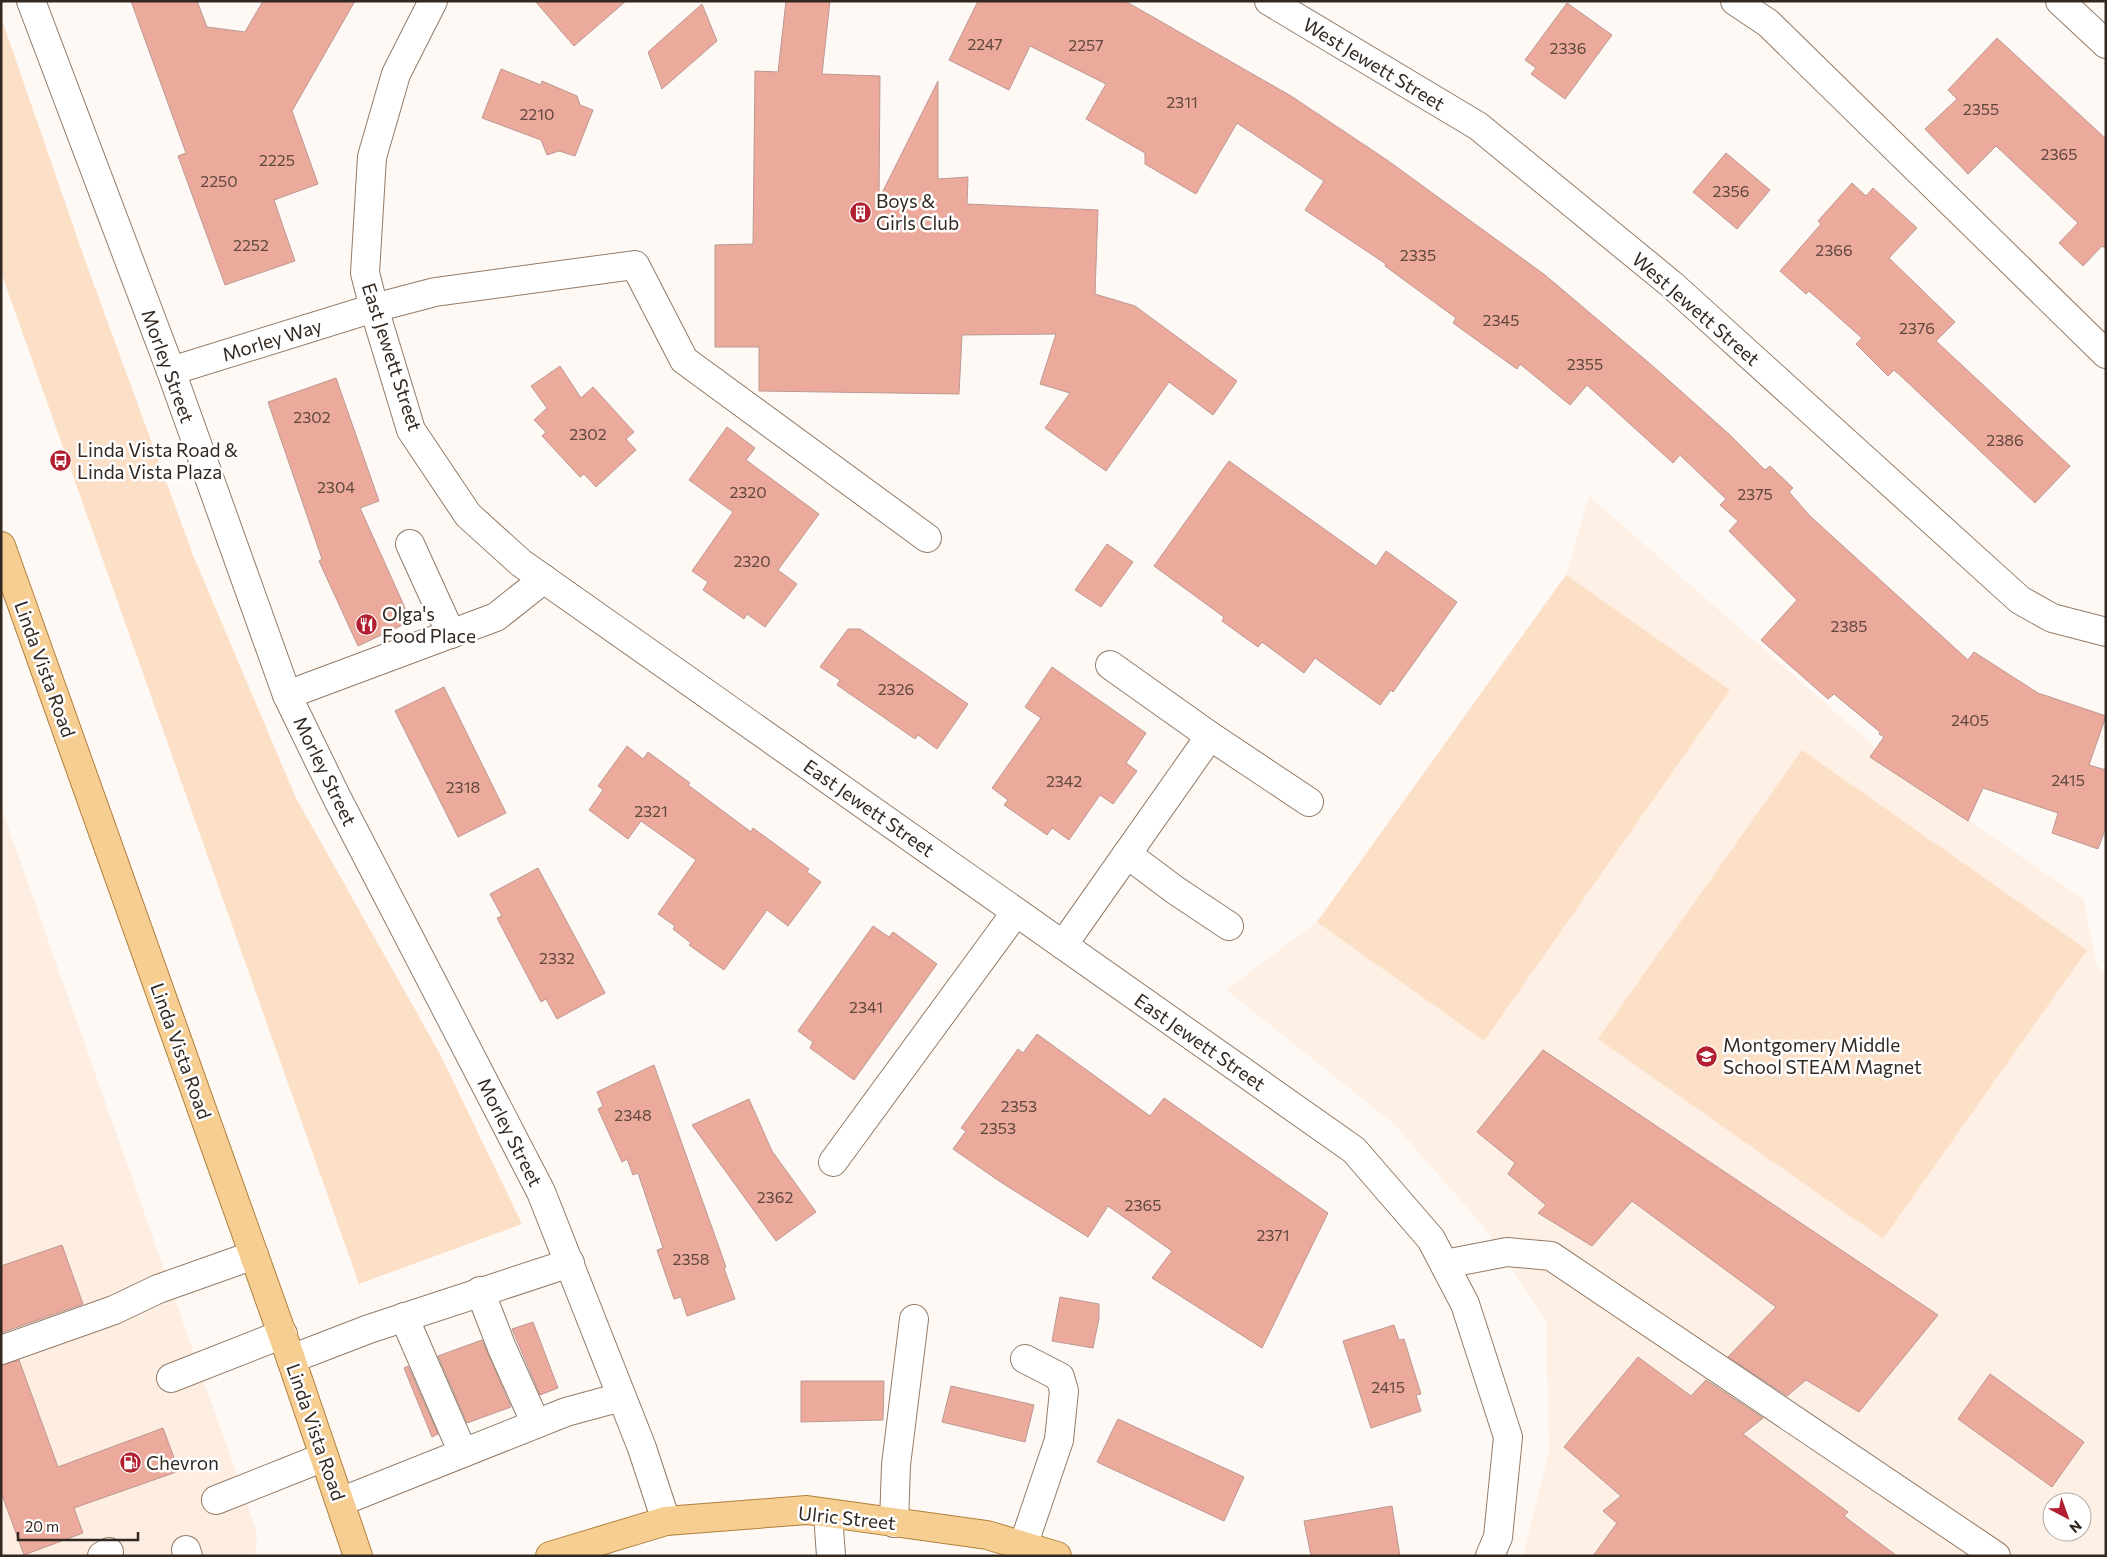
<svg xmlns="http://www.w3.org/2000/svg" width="2107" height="1557" font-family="Commissioner,sans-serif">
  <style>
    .commercial { fill: #feede1 }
    .built { fill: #fef0e5; fill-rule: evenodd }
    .green { fill: #fcdfc7 }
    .building { fill: #ecaa9d; stroke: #bb9992 }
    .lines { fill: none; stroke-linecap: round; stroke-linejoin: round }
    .minor-casing { stroke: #937b67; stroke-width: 30 }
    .major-casing { stroke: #af7f3b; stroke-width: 30 }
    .minor { stroke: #fff; stroke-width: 28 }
    .major { stroke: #f7ce92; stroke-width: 28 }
    .labels { text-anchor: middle; stroke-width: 5; stroke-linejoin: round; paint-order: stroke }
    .number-label { font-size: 16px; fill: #60483f }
    .street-label { font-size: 19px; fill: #322820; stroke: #fff }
    .poi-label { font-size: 19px; fill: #322820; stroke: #fff; text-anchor: start }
  </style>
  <rect width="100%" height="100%" fill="#fff9f5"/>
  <!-- commercial -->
  <path class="commercial" d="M 1,807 L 256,1529 L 257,1546 L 254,1556 L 1,1556 Z"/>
  <!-- built -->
  <path class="built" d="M 1589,496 L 1924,790 L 2083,899 L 2097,966 L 2106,973 L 2106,1556 L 1523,1556 L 1549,1453 L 1546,1321 L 1485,1228 L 1392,1122 L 1226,990 L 1317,922 L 1566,575 ZM 2052,1502 L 2082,1502 L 2082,1532 L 2052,1532 Z"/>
  <!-- green -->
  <g class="green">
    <path d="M 1,17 L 86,263 L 193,555 L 296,798 L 440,1054 L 522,1224 L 359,1284 L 1,272 Z"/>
    <path d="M 1566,575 L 1730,690 L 1484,1041 L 1317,922 Z"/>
    <path d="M 1802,750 L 2087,950 L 1883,1239 L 1598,1039 Z"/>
  </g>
  <!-- building -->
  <g class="building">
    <path d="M 131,1 L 197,1 L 207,27 L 245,32 L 263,1 L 355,1 L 292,111 L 318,184 L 274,200 L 295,261 L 225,285 L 178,156 L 186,153 Z"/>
    <path d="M 535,1 L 626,1 L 574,46 Z"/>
    <path d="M 786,1 L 830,1 L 822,74 L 880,76 L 879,199 L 938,81 L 938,179 L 968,177 L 967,204 L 1098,210 L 1095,294 L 1135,306 L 1237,381 L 1213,415 L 1169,382 L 1106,471 L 1045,428 L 1070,393 L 1040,384 L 1056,334 L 962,335 L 959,394 L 759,391 L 759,347 L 715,347 L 715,245 L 753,244 L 755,71 L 778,72 Z"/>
    <path d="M 978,1 L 1125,1 L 1291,96 L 1387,160 L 1545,275 L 1655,368 L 1730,435 L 1765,470 L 1770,466 L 1793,488 L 1789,492 L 1810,516 L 1968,660 L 1974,652 L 2038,693 L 2106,716 L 2089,765 L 2106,770 L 2106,827 L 2098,849 L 2052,833 L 2058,813 L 1983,788 L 1968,821 L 1870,757 L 1884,737 L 1879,734 L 1880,732 L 1834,694 L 1828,699 L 1761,640 L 1797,600 L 1729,531 L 1738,521 L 1720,505 L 1726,499 L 1680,455 L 1673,463 L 1587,385 L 1570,405 L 1520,364 L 1517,369 L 1453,323 L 1456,318 L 1385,266 L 1386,264 L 1305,210 L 1324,181 L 1237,123 L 1196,194 L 1145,164 L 1145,153 L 1086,119 L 1106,84 L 1030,46 L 1009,90 L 949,60 Z"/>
    <path d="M 1567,3 L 1612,35 L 1565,99 L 1531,74 L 1536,68 L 1525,60 Z"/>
    <path d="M 702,4 L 717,41 L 662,89 L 648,52 Z"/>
    <path d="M 1997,38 L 2106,139 L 2106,249 L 2102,246 L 2083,266 L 2059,243 L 2078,223 L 1996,146 L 1968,174 L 1925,129 L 1957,99 L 1948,90 Z"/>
    <path d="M 501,69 L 541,85 L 542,81 L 577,96 L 580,105 L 593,110 L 575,156 L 559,151 L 547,155 L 541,140 L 482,118 Z"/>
    <path d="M 1726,153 L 1770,190 L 1737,229 L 1693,192 Z"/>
    <path d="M 1852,183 L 1866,196 L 1873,188 L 1917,228 L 1889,258 L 1955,322 L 1936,341 L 2070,466 L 2035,503 L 1902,377 L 1894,370 L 1888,376 L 1856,344 L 1862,338 L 1809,291 L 1806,294 L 1780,271 L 1821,224 L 1818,221 Z"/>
    <path d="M 560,366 L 581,398 L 593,387 L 634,432 L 626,439 L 636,450 L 596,487 L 584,474 L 580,477 L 542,436 L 546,432 L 534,420 L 547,408 L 531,386 Z"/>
    <path d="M 336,378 L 379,501 L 360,508 L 411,621 L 358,646 L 319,561 L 322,559 L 268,402 Z"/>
    <path d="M 727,427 L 755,448 L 746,460 L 819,514 L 778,570 L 797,584 L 765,627 L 747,614 L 744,619 L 703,590 L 708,582 L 692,571 L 733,512 L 689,480 Z"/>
    <path d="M 1229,461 L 1376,566 L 1386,551 L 1457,602 L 1393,692 L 1391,690 L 1380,705 L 1315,658 L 1304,673 L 1262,642 L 1258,647 L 1222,621 L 1224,617 L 1154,566 Z"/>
    <path d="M 1107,544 L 1133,562 L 1101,607 L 1075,590 Z"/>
    <path d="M 848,629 L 860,629 L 968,704 L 937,749 L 918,735 L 915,739 L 837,685 L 840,680 L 820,667 Z"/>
    <path d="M 1052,667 L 1146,733 L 1126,763 L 1137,771 L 1113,804 L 1100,795 L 1069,840 L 1052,828 L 1047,835 L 1004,805 L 1008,800 L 992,788 L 1041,718 L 1025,707 Z"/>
    <path d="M 444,687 L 506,813 L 458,837 L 395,711 Z"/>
    <path d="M 627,746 L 643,759 L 648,752 L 690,783 L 688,785 L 751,832 L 753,828 L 809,869 L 807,872 L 821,882 L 788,926 L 767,910 L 724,970 L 689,945 L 691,943 L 673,929 L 675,926 L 658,914 L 696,860 L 641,821 L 628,839 L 589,810 L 603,790 L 598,786 Z"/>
    <path d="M 538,868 L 605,993 L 557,1019 L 546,999 L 541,1002 L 497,918 L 502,916 L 490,894 Z"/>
    <path d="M 873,926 L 889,937 L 893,932 L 937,964 L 854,1080 L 810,1048 L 813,1042 L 798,1031 Z"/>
    <path d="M 1037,1034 L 1150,1116 L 1164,1098 L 1328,1213 L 1262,1348 L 1152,1278 L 1172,1251 L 1108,1206 L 1088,1237 L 999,1181 L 953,1149 L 966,1131 L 961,1128 L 1018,1049 L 1023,1053 Z"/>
    <path d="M 1543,1050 L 1938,1315 L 1859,1412 L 1806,1380 L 1787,1396 L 1728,1357 L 1776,1307 L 1632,1201 L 1592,1246 L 1538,1213 L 1546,1205 L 1508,1174 L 1515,1163 L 1477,1132 Z"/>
    <path d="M 654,1065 L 726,1267 L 724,1268 L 735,1299 L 687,1316 L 681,1297 L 674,1299 L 657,1250 L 663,1248 L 638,1173 L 633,1175 L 627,1159 L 622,1162 L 598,1109 L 603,1106 L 597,1092 Z"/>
    <path d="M 749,1099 L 772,1151 L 816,1212 L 776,1241 L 692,1125 Z"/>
    <path d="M 62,1245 L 83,1304 L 1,1333 L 1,1266 Z"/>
    <path d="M 1060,1297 L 1099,1304 L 1099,1318 L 1093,1348 L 1052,1341 Z"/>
    <path d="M 533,1322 L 558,1388 L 540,1395 L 512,1329 Z"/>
    <path d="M 1394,1325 L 1399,1340 L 1404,1339 L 1421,1394 L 1416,1395 L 1421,1411 L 1371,1428 L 1343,1341 Z"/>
    <path d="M 482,1340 L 511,1407 L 467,1423 L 438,1356 Z"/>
    <path d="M 1638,1357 L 1691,1396 L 1706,1380 L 1763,1418 L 1743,1434 L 1848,1512 L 1844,1516 L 1897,1556 L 1593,1556 L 1617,1523 L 1603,1511 L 1621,1496 L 1564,1447 Z"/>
    <path d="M 19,1360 L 58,1467 L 163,1428 L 179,1471 L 74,1508 L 83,1533 L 24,1555 L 1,1492 L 1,1365 Z"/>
    <path d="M 408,1366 L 438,1434 L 432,1437 L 404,1368 Z"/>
    <path d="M 1990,1374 L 2084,1442 L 2052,1487 L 1958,1419 Z"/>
    <path d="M 801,1381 L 884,1381 L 883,1420 L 801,1422 Z"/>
    <path d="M 951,1386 L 1034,1405 L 1025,1442 L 942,1422 Z"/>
    <path d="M 1118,1419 L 1244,1477 L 1224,1521 L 1097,1462 Z"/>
    <path d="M 1392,1506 L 1400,1556 L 1311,1556 L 1304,1521 Z"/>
  </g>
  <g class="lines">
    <defs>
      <g id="minor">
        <path d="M 31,1 L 171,371 L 287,695 L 338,800 L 541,1192 L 642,1448 L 666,1521"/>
        <path d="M 433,1 L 396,74 L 372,157 L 365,273 L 374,308 L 411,430 L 468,515 L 521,563 L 1354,1150 L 1431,1239 L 1465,1304 L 1508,1437 L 1498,1537 L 1490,1556"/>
        <path d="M 1269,1 L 1478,126 L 1671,284 L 2020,600 L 2052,618 L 2106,632"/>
        <path d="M 1735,1 L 1768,23 L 2106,354"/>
        <path d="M 2060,1 L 2106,44"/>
        <path d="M 171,371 L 374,308 L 435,292 L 635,265 L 684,360 L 927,538"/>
        <path d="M 410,544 L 451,634"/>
        <path d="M 1110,665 L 1210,736 L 1309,802"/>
        <path d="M 287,695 L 496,617 L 544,579"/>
        <path d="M 1127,854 L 1175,890 L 1229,926"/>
        <path d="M 1063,945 L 1210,736"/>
        <path d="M 833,1162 L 1016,912"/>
        <path d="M 1445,1264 L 1507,1252 L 1551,1256 L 1996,1556"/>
        <path d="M 480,1291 L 502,1348 L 536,1424"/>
        <path d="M 404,1317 L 463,1453"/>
        <path d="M 1,1350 L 114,1310 L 158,1289 L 254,1255"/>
        <path d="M 291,1359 L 369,1329 L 570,1263"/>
        <path d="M 171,1378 L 283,1334"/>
        <path d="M 216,1500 L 324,1457"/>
        <path d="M 340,1502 L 566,1412 L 621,1397"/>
        <path d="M 828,1514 L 831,1556"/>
        <path d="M 894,1523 L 896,1465 L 914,1319"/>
        <path d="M 1023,1546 L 1059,1440 L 1064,1391 L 1060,1377 L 1025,1359"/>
        <path d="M 186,1550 L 188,1556"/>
        <path d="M 102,1556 L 109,1552"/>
      </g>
      <g id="major">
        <path d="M 1,546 L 291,1359 L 358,1556"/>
        <path d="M 550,1556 L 666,1521 L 807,1510 L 987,1535 L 1057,1556"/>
      </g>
    </defs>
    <!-- minor casing -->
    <use href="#minor" class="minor-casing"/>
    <!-- major casing -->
    <use href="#major" class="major-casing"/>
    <!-- minor -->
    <use href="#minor" class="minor"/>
    <!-- major -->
    <use href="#major" class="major"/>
  </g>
  <!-- icons -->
  <defs>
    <symbol id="building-disc" viewBox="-11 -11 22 22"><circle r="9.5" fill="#b21f30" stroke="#fff"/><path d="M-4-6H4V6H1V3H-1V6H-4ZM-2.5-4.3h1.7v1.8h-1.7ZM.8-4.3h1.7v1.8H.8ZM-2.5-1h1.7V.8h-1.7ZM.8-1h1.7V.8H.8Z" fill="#fff"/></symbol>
    <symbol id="bus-disc" viewBox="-11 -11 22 22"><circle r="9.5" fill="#b21f30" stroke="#fff"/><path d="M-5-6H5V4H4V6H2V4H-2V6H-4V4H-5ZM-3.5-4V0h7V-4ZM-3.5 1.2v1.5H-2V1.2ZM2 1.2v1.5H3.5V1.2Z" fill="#fff"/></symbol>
    <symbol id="restaurant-disc" viewBox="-11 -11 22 22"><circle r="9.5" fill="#b21f30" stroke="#fff"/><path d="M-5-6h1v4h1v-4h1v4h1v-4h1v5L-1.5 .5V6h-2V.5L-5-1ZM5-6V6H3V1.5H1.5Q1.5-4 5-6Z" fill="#fff"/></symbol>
    <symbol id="school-disc" viewBox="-11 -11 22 22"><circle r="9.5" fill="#b21f30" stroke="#fff"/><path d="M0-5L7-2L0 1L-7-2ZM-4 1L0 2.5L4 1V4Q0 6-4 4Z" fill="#fff"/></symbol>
    <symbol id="fuel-disc" viewBox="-11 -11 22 22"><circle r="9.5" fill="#b21f30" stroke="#fff"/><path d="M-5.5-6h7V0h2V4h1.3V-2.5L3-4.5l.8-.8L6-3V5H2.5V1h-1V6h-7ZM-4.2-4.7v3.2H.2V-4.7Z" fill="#fff"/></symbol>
  </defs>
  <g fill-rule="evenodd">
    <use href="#building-disc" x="848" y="200" width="25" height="25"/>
    <use href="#bus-disc" x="48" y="448" width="25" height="25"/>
    <use href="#restaurant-disc" x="354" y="612" width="25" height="25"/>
    <use href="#school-disc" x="1694" y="1044" width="25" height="25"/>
    <use href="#fuel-disc" x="118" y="1450" width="25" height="25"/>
  </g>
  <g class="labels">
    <!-- number labels -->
    <g class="number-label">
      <text x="985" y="50">2247</text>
      <text x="1086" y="51">2257</text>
      <text x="1568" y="54">2336</text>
      <text x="1182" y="108">2311</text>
      <text x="1981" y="115">2355</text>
      <text x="537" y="120">2210</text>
      <text x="2059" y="160">2365</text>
      <text x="277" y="166">2225</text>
      <text x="219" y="187">2250</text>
      <text x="1731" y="197">2356</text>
      <text x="251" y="251">2252</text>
      <text x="1834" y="256">2366</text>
      <text x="1418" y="261">2335</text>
      <text x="1501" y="326">2345</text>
      <text x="1917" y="334">2376</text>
      <text x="1585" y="370">2355</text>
      <text x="312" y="423">2302</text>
      <text x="588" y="440">2302</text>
      <text x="2005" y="446">2386</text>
      <text x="336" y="493">2304</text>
      <text x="748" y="498">2320</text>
      <text x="1755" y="500">2375</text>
      <text x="752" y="567">2320</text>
      <text x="1849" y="632">2385</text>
      <text x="896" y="695">2326</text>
      <text x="1970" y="726">2405</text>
      <text x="2068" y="786">2415</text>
      <text x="1064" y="787">2342</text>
      <text x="463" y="793">2318</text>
      <text x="651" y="817">2321</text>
      <text x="557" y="964">2332</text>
      <text x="866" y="1013">2341</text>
      <text x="1019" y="1112">2353</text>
      <text x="633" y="1121">2348</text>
      <text x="998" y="1134">2353</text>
      <text x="775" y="1203">2362</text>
      <text x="1143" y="1211">2365</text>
      <text x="1273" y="1241">2371</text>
      <text x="691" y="1265">2358</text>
      <text x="1388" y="1393">2415</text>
    </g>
    <!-- street labels -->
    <g class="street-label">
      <text transform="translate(1374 64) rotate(31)" y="7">West Jewett Street</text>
      <text transform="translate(1696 309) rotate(41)" y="7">West Jewett Street</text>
      <text transform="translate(272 340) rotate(-17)" y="7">Morley Way</text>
      <text transform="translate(392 357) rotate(72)" y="7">East Jewett Street</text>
      <text transform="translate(168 366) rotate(70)" y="7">Morley Street</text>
      <text transform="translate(45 669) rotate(70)" y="7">Linda Vista Road</text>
      <text transform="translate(325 771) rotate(64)" y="7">Morley Street</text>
      <text transform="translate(869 808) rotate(35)" y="7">East Jewett Street</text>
      <text transform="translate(1200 1042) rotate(35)" y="7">East Jewett Street</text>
      <text transform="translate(181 1051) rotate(70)" y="7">Linda Vista Road</text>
      <text transform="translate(510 1132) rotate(63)" y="7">Morley Street</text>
      <text transform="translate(316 1432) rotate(71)" y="7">Linda Vista Road</text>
      <text transform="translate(847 1518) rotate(6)" y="7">Ulric Street</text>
    </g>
    <!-- poi labels -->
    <g class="poi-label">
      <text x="876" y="208">Boys &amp;<tspan x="876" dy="22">Girls Club</tspan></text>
      <text x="77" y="457">Linda Vista Road &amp;<tspan x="77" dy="22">Linda Vista Plaza</tspan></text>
      <text x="382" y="621">Olga's<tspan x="382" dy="22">Food Place</tspan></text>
      <text x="1723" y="1052">Montgomery Middle<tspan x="1723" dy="22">School STEAM Magnet</tspan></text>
      <text x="146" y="1470">Chevron</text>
    </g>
  </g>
  <!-- border -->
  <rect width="2107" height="1557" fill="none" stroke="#322820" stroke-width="5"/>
  <!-- north arrow -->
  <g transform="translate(2067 1517) rotate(139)"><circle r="24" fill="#ffffff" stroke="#ada9a6"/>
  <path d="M0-4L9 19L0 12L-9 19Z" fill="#b21f30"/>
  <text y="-8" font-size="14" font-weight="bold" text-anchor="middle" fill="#322820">N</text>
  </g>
  <!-- scale -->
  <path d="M18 1532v8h120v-8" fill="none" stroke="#322820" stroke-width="2.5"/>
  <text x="25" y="1532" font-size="15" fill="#322820" stroke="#ffffff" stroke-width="4" paint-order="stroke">20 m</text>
</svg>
